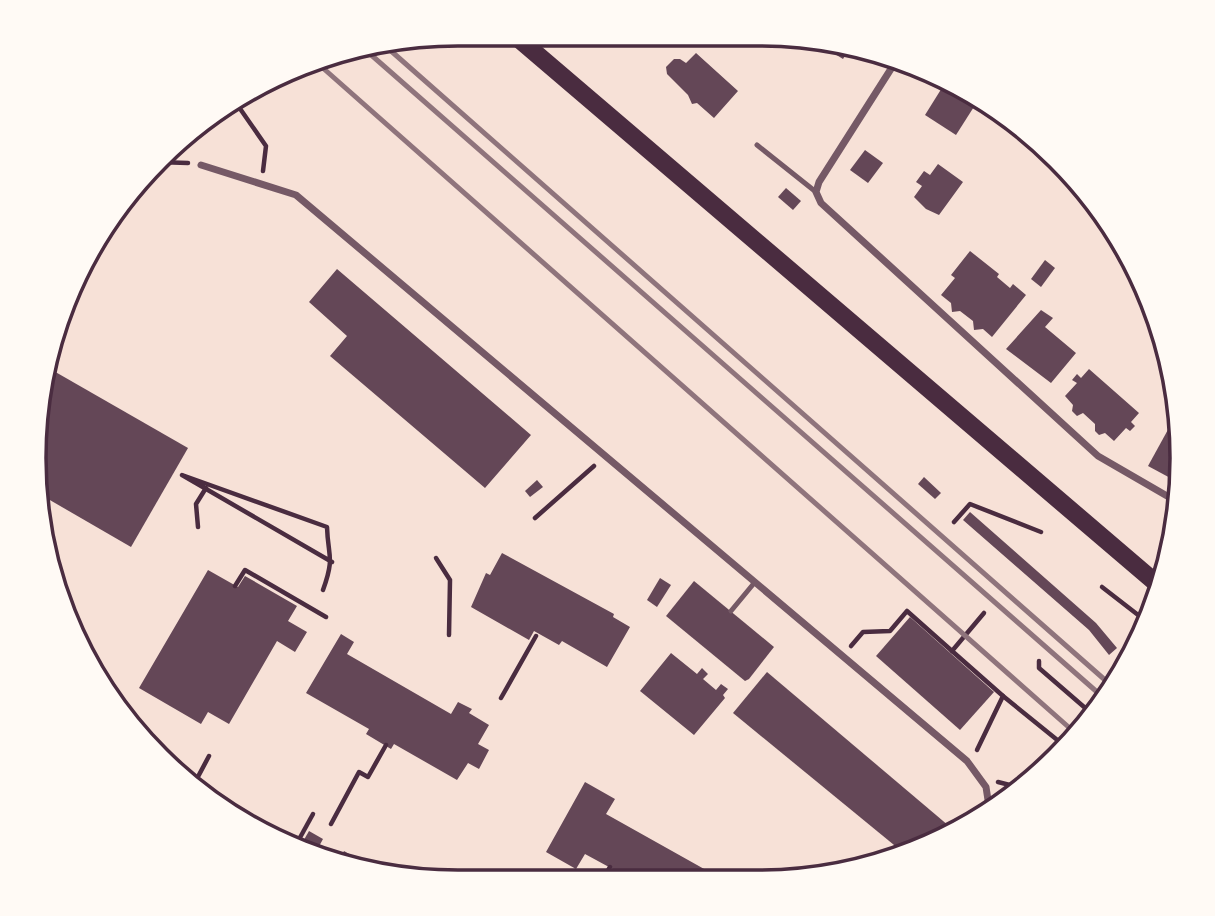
<svg xmlns="http://www.w3.org/2000/svg" width="1215" height="916" font-family="'Alegreya Sans',sans-serif">
  <style>
    .building { fill: #644757 }
    .lines { fill: none; stroke-linecap: round; stroke-linejoin: round }
    .path { stroke: #4a2c40; stroke-width: 4.5 }
    .service { stroke: #755966; stroke-width: 5 }
    .minor { stroke: #755966; stroke-width: 7 }
    .primary { stroke: #4a2c40; stroke-width: 18 }
    .rail { stroke: #8f747c; stroke-width: 5 }
    .rim { fill: none; stroke: #4a2c40; stroke-width: 3.5 }
  </style>
  <rect width="100%" height="100%" fill="#f7e1d7"/>
  <!-- building -->
  <g class="building">
    <path d="M 809,38 L 852,45 L 843,59 Z"/>
    <path d="M 696,53 L 738,91 L 714,118 L 697,103 L 692,104 L 688,95 L 667,74 L 666,67 L 674,59 L 680,59 L 686,63 Z"/>
    <path d="M 945,83 L 977,102 L 956,135 L 925,115 Z"/>
    <path d="M 865,150 L 883,163 L 868,183 L 850,170 Z"/>
    <path d="M 938,164 L 963,182 L 939,215 L 926,209 L 914,197 L 922,186 L 916,182 L 924,171 L 930,175 Z"/>
    <path d="M 786,188 L 801,201 L 793,210 L 778,197 Z"/>
    <path d="M 970,251 L 999,274 L 997,277 L 1010,288 L 1013,284 L 1026,295 L 992,337 L 983,329 L 974,330 L 973,321 L 960,311 L 952,312 L 951,303 L 941,295 L 955,278 L 951,275 Z"/>
    <path d="M 1045,260 L 1055,268 L 1041,287 L 1031,279 Z"/>
    <path d="M 337,269 L 531,435 L 485,488 L 330,356 L 347,336 L 309,302 Z"/>
    <path d="M 1041,310 L 1053,318 L 1045,327 L 1076,353 L 1051,383 L 1006,349 Z"/>
    <path d="M 45,366 L 188,448 L 131,547 L 36,492 Z"/>
    <path d="M 1089,369 L 1139,413 L 1131,422 L 1135,426 L 1130,431 L 1126,428 L 1114,441 L 1105,433 L 1099,435 L 1095,431 L 1095,424 L 1083,413 L 1077,416 L 1072,411 L 1073,405 L 1065,396 L 1077,383 L 1072,380 L 1077,374 L 1081,378 Z"/>
    <path d="M 1170,426 L 1174,428 L 1174,480 L 1148,466 Z"/>
    <path d="M 924,477 L 941,493 L 935,499 L 918,484 Z"/>
    <path d="M 537,480 L 543,487 L 530,497 L 525,491 Z"/>
    <path d="M 970,512 L 1096,623 L 1117,648 L 1109,655 L 1089,630 L 963,520 Z"/>
    <path d="M 502,553 L 614,614 L 613,617 L 630,627 L 607,667 L 562,641 L 559,645 L 534,631 L 529,640 L 471,607 L 486,573 L 490,575 Z"/>
    <path d="M 208,570 L 238,587 L 245,576 L 297,606 L 288,621 L 307,632 L 295,652 L 277,641 L 229,724 L 208,712 L 201,724 L 139,688 Z"/>
    <path d="M 660,578 L 671,585 L 657,607 L 647,600 Z"/>
    <path d="M 694,581 L 774,647 L 749,679 L 745,681 L 666,616 Z"/>
    <path d="M 910,617 L 994,692 L 960,730 L 876,656 Z"/>
    <path d="M 341,634 L 354,642 L 347,654 L 451,714 L 458,702 L 472,709 L 469,713 L 489,725 L 478,744 L 489,750 L 479,769 L 468,763 L 457,780 L 394,744 L 391,749 L 366,734 L 369,729 L 306,693 Z"/>
    <path d="M 671,653 L 697,674 L 702,668 L 708,674 L 703,679 L 716,690 L 721,684 L 728,689 L 723,695 L 725,698 L 694,735 L 640,691 Z"/>
    <path d="M 767,672 L 949,826 L 938,838 L 905,854 L 733,713 Z"/>
    <path d="M 585,782 L 615,799 L 606,814 L 722,879 L 631,879 L 585,854 L 576,869 L 546,852 Z"/>
    <path d="M 309,831 L 323,839 L 317,850 L 301,845 Z"/>
    <path d="M 344,851 L 372,867 L 371,868 L 340,858 Z"/>
  </g>
  <g class="lines">
    <!-- path -->
    <g class="path">
      <path d="M 234,100 L 266,146 L 263,171"/>
      <path d="M 157,162 L 188,163"/>
      <path d="M 535,518 L 594,466"/>
      <path d="M 954,522 L 970,504 L 1041,532"/>
      <path d="M 198,527 L 196,504 L 206,488"/>
      <path d="M 436,558 L 450,580 L 449,635"/>
      <path d="M 235,586 L 245,570 L 326,617"/>
      <path d="M 1102,587 L 1142,618"/>
      <path d="M 323,590 C 335,557 328,557 327,527 L 182,475 L 332,562"/>
      <path d="M 851,646 L 863,632 L 890,631 L 907,611 L 952,651"/>
      <path d="M 1039,661 L 1039,668 L 1091,713"/>
      <path d="M 1003,696 L 1061,743"/>
      <path d="M 501,698 L 536,636"/>
      <path d="M 977,750 L 1003,696 L 952,651 L 984,613"/>
      <path d="M 178,777 L 184,777 L 195,783"/>
      <path d="M 998,782 L 1018,787"/>
      <path d="M 192,788 L 209,756"/>
      <path d="M 331,824 L 359,772 L 368,777 L 386,745"/>
      <path d="M 297,843 L 313,814"/>
      <path d="M 412,879 L 417,870"/>
      <path d="M 571,879 L 575,871 L 589,879"/>
      <path d="M 603,879 L 610,867"/>
    </g>
    <!-- service -->
    <g class="service">
      <path d="M 757,145 L 816,192"/>
      <path d="M 731,611 L 755,582"/>
    </g>
    <!-- minor -->
    <g class="minor">
      <path d="M 896,61 L 819,182 L 816,192 L 821,203 L 1098,456 L 1174,500"/>
      <path d="M 201,165 L 296,195 L 967,761 L 986,787 L 990,813"/>
    </g>
    <!-- primary -->
    <path class="primary" d="M 512,33 L 1156,583"/>
    <!-- rail -->
    <g class="rail">
      <path d="M 382,43 L 1113,687"/>
      <path d="M 361,46 L 1105,699"/>
      <path d="M 315,61 L 1073,731"/>
    </g>
  </g>
  <!-- crop -->
  <path d="M0 0H1215V916H0ZM458 46H758A412 412 0 0 1 1170 458V458A412 412 0 0 1 758 870H458A412 412 0 0 1 46 458V458A412 412 0 0 1 458 46Z" fill="#fffaf5" fill-rule="evenodd"/>
  <path class="rim" d="M458 46H758A412 412 0 0 1 1170 458V458A412 412 0 0 1 758 870H458A412 412 0 0 1 46 458V458A412 412 0 0 1 458 46Z"/>
</svg>
